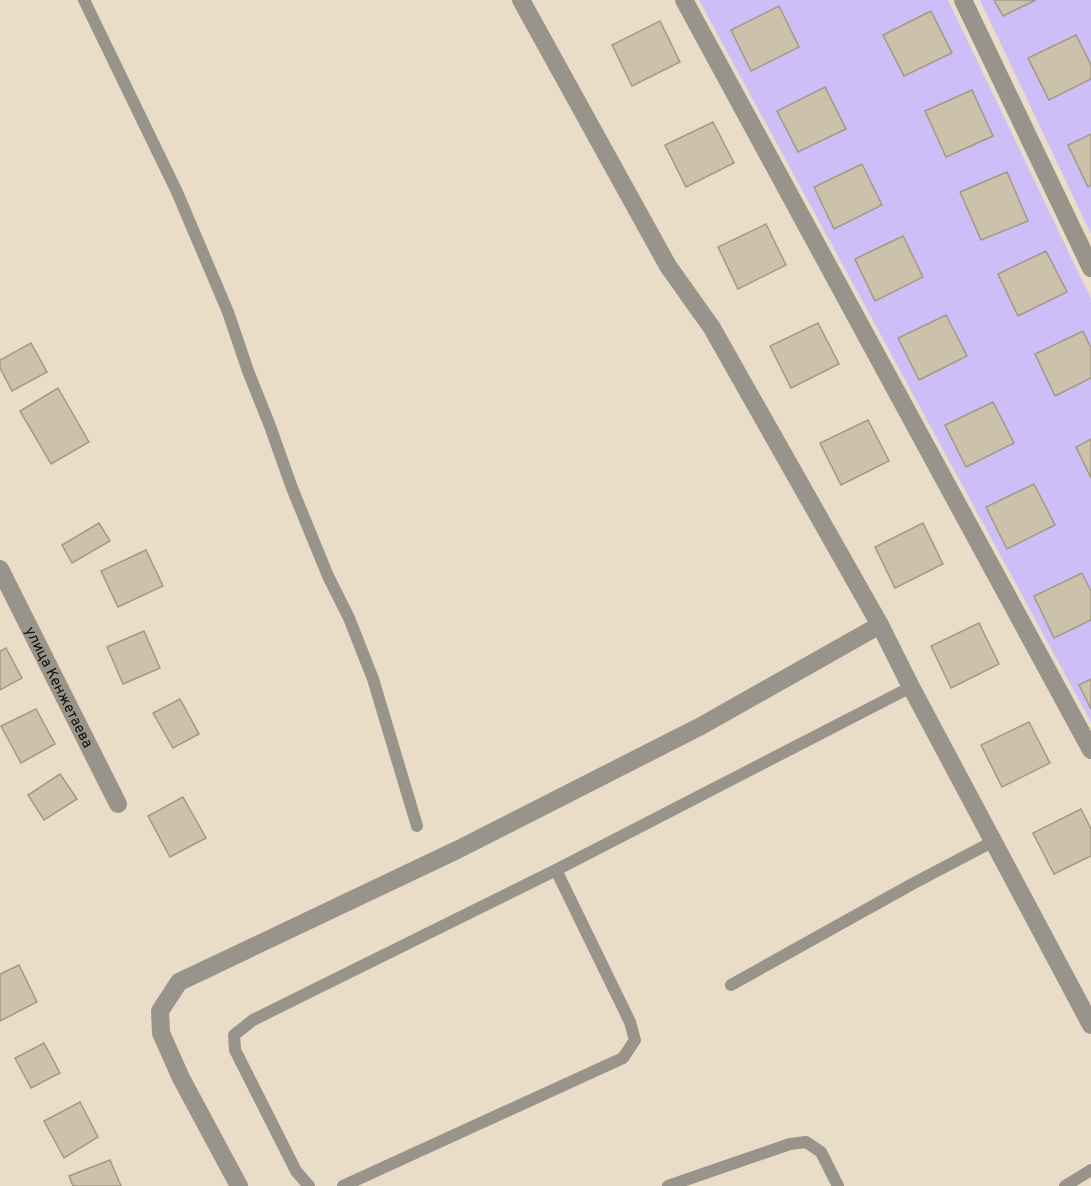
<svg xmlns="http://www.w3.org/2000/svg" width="1091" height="1186" font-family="Overpass,sans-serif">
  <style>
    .green { fill: #cebef8 }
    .building { fill: #ccc1ab; stroke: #a39883; stroke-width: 1.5 }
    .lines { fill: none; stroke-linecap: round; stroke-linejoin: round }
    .lane { stroke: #99948b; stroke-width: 12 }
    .street { stroke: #99948b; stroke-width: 18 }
    .labels { text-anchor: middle; stroke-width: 5; stroke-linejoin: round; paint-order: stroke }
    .street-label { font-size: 15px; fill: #110d06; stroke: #e9ddc7 }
  </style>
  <rect width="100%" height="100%" fill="#e9ddc7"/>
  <!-- green -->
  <g class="green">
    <path d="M 699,0 L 948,0 L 1091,299 L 1091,722 Z"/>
    <path d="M 980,0 L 1091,0 L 1091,234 Z"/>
  </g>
  <!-- building -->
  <g class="building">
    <path d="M 994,0 L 1036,0 L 1003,16 Z"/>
    <path d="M 779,6 L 799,47 L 751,71 L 731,30 Z"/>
    <path d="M 931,11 L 952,53 L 904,76 L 883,35 Z"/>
    <path d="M 660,21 L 680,62 L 632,86 L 612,45 Z"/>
    <path d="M 1076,35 L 1091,65 L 1091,79 L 1049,100 L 1028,58 Z"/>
    <path d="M 825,87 L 846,129 L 798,152 L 777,111 Z"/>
    <path d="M 972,90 L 993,136 L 946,157 L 925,111 Z"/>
    <path d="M 713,122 L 734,163 L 686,187 L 665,145 Z"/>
    <path d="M 1091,134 L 1091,185 L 1088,187 L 1068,145 Z"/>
    <path d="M 862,164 L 882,205 L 834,229 L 814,187 Z"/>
    <path d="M 1007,172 L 1028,221 L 981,240 L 960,192 Z"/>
    <path d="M 766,224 L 786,265 L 738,289 L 718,247 Z"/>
    <path d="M 903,236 L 923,277 L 875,301 L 855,259 Z"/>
    <path d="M 1046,251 L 1067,292 L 1018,316 L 998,274 Z"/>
    <path d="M 946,315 L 967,356 L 919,380 L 898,338 Z"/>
    <path d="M 818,323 L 839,364 L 791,388 L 770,346 Z"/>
    <path d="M 1083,331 L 1091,348 L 1091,378 L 1055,396 L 1035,354 Z"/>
    <path d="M 31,343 L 47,372 L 12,391 L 0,368 L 0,360 Z"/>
    <path d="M 58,388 L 89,442 L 51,464 L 20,411 Z"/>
    <path d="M 993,402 L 1014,443 L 966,467 L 945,425 Z"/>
    <path d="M 868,420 L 889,461 L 841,485 L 820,443 Z"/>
    <path d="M 1091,439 L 1091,478 L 1076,447 Z"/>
    <path d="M 1034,484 L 1055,525 L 1007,549 L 986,507 Z"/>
    <path d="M 99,523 L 110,541 L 72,563 L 62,545 Z"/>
    <path d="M 923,523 L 943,564 L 895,588 L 875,547 Z"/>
    <path d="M 146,550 L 163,586 L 118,607 L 101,571 Z"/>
    <path d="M 1082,573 L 1091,591 L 1091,620 L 1054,638 L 1034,596 Z"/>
    <path d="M 979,623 L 999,664 L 951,688 L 931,646 Z"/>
    <path d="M 144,631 L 160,668 L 123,684 L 107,647 Z"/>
    <path d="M 6,648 L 22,678 L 0,690 L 0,651 Z"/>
    <path d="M 1091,679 L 1091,709 L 1079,685 Z"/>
    <path d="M 180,699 L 199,734 L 173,748 L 153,713 Z"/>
    <path d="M 36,709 L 55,744 L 21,763 L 1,726 Z"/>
    <path d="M 1029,722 L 1050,763 L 1002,787 L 981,745 Z"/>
    <path d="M 60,774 L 77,799 L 44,820 L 28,795 Z"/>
    <path d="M 183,797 L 206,838 L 170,857 L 148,816 Z"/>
    <path d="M 1081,809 L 1091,829 L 1091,856 L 1054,874 L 1033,833 Z"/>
    <path d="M 19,965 L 37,1002 L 0,1021 L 0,974 Z"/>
    <path d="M 44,1043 L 60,1073 L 31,1088 L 15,1058 Z"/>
    <path d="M 80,1102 L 98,1137 L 64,1158 L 44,1121 Z"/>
    <path d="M 110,1160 L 121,1186 L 73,1186 L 69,1176 Z"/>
  </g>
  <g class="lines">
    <!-- lane -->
    <g class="lane">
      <path d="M 84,0 L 177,192 L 228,312 L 248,371 L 270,426 L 292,488 L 328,576 L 349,618 L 373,679 L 417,826"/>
      <path d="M 731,985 L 914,883 L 994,841"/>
      <path d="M 309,1186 L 296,1171 L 235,1050 L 234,1035 L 253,1020 L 556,870 L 911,687"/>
      <path d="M 343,1186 L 623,1058 L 635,1040 L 630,1022 L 556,870"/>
      <path d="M 668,1186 L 790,1144 L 806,1142 L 821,1152 L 838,1186"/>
      <path d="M 1065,1186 L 1091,1170"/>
    </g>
    <!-- street -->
    <g class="street">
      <path d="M 521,0 L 668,266 L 712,328 L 880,625 L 911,687 L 1091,1025"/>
      <path d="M 684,0 L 1091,750"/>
      <path d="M 963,0 L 1091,268"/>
      <path id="s1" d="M 0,569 L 118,804"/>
      <path d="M 239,1186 L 181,1078 L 161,1033 L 160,1011 L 179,982 L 457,850 L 701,726 L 880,625"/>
    </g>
  </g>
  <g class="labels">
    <!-- street labels -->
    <g class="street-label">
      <text dy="5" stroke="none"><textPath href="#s1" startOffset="132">улица Кенжетаева</textPath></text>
    </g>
  </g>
</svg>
